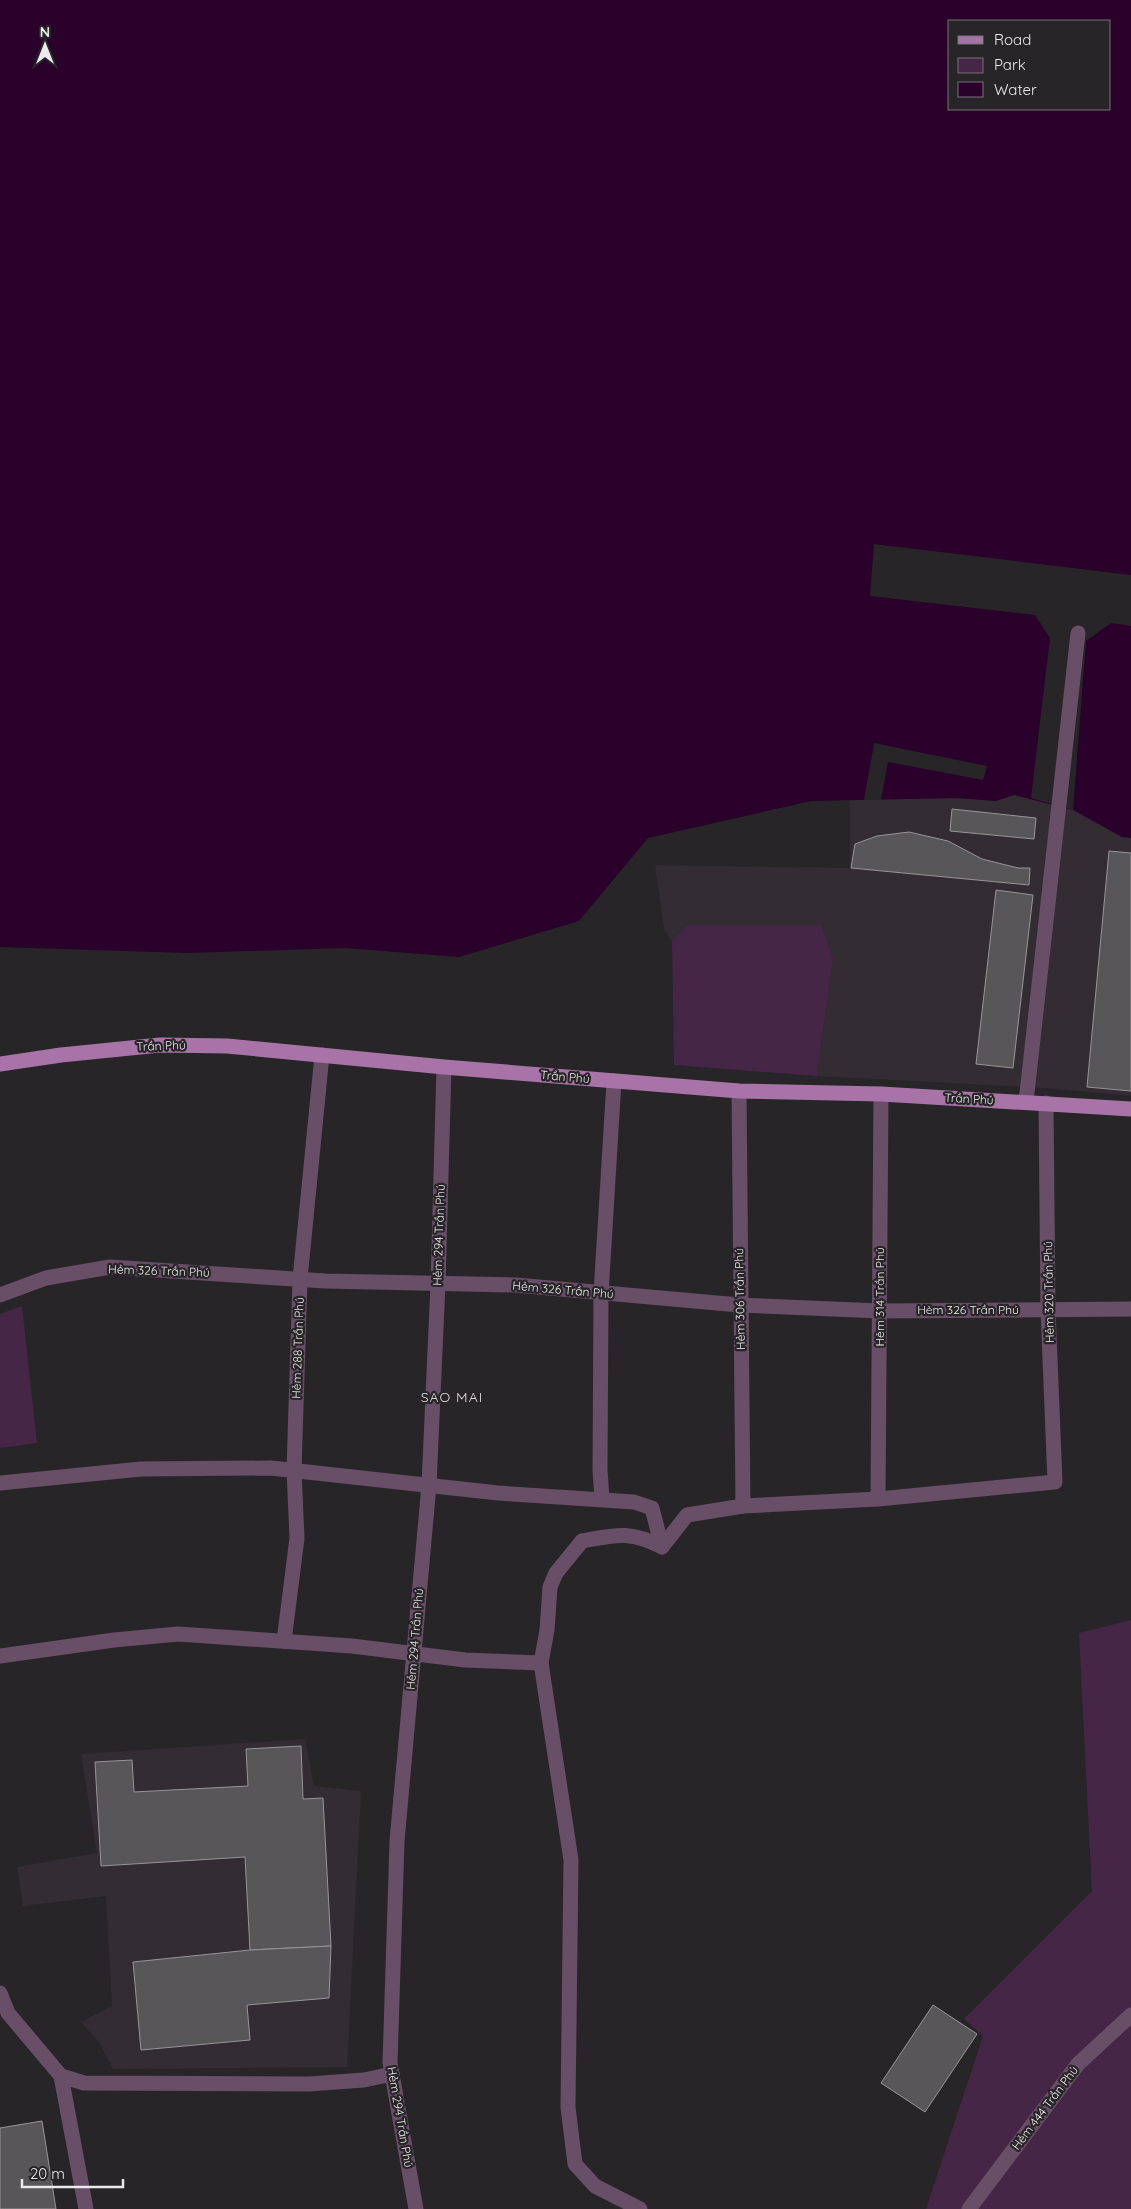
<svg xmlns="http://www.w3.org/2000/svg" width="1131" height="2209" font-family="Quicksand,sans-serif">
  <style>
    .built { fill: #332c33 }
    .green { fill: #462646 }
    .water { fill: #2a012b; fill-rule: evenodd }
    .pier { fill: #282528 }
    .building { fill: #595659; stroke: #989598 }
    .lines { fill: none; stroke-linecap: round; stroke-linejoin: round }
    .lane { stroke: #684e67; stroke-width: 15 }
    .street { stroke: #684e67; stroke-width: 15 }
    .primary { stroke: #a874a8; stroke-width: 15 }
    .labels { text-anchor: middle; stroke-width: 4.5; stroke-linejoin: round; paint-order: stroke }
    .street-label { font-size: 12px; fill: #ebe9eb; stroke: #282528 }
    .neighbourhood-label { font-size: 14px; letter-spacing: 1px; fill: #dedade; stroke: #282528 }
  </style>
  <rect width="100%" height="100%" fill="#282528"/>
  <!-- built -->
  <g class="built">
    <path d="M 1050,638 L 1122,837 L 1131,838 L 1131,1096 L 1046,1088 L 817,1076 L 833,958 L 688,925 L 672,941 L 664,929 L 655,865 L 850,868 L 850,800 L 957,798 L 996,801 L 1014,795 Z"/>
    <path d="M 305,1739 L 314,1786 L 361,1791 L 347,2067 L 113,2069 L 99,2042 L 81,2022 L 112,2006 L 106,1896 L 23,1906 L 17,1867 L 97,1853 L 81,1754 Z"/>
  </g>
  <!-- green -->
  <g class="green">
    <path d="M 688,925 L 821,925 L 833,958 L 817,1076 L 674,1065 L 672,941 Z"/>
    <path d="M 22,1306 L 37,1443 L 0,1448 L 0,1314 Z"/>
    <path d="M 1131,1620 L 1131,2209 L 926,2209 L 983,2036 L 964,2019 L 1092,1891 L 1079,1633 Z"/>
  </g>
  <!-- water -->
  <path class="water" d="M 0,0 L 1131,0 L 1131,838 L 1122,837 L 1073,810 L 1014,795 L 996,801 L 957,798 L 811,801 L 648,838 L 579,921 L 459,957 L 345,948 L 187,953 L 0,947 ZM 950,21 L 1110,21 L 1110,109 L 950,109 Z"/>
  <!-- pier -->
  <g class="pier">
    <path d="M 874,544 L 1131,575 L 1131,626 L 1111,623 L 1086,641 L 1073,810 L 1031,798 L 1050,638 L 1035,615 L 870,596 Z"/>
    <path d="M 874,743 L 987,766 L 983,780 L 888,762 L 881,800 L 864,800 Z"/>
  </g>
  <!-- building -->
  <g class="building">
    <path d="M 952,809 L 1036,818 L 1034,839 L 950,831 Z"/>
    <path d="M 909,832 L 948,841 L 982,859 L 1018,868 L 1030,868 L 1029,885 L 851,868 L 855,844 L 877,836 Z"/>
    <path d="M 1109,851 L 1131,853 L 1131,1091 L 1087,1087 Z"/>
    <path d="M 996,890 L 1033,895 L 1013,1068 L 976,1064 Z"/>
    <path d="M 301,1746 L 303,1799 L 323,1798 L 331,1946 L 250,1950 L 245,1857 L 101,1866 L 95,1762 L 132,1760 L 134,1792 L 248,1786 L 246,1749 Z"/>
    <path d="M 331,1946 L 329,1998 L 247,2005 L 250,2040 L 141,2050 L 133,1962 L 250,1950 Z"/>
    <path d="M 933,2005 L 977,2034 L 925,2112 L 881,2083 Z"/>
    <path d="M 42,2121 L 56,2209 L 0,2209 L 0,2128 Z"/>
  </g>
  <g class="lines">
    <!-- lane -->
    <g class="lane">
      <path d="M 1026,1102 L 1078,633"/>
      <path d="M 878,1499 L 881,1094"/>
      <path d="M 640,2209 L 595,2186 L 575,2164 L 568,2107 L 571,1860 L 541,1663 L 547,1630 L 550,1587 L 556,1573 L 582,1541 C 615,1535 630,1530 662,1547 L 687,1515 L 743,1506 L 878,1499 L 1055,1482 L 1048,1310 L 1046,1103"/>
    </g>
    <!-- street -->
    <g class="street">
      <path d="M 739,1091 L 743,1506"/>
      <path d="M 0,1295 L 46,1278 L 110,1267 L 325,1281 L 516,1285 L 739,1305 L 880,1311 L 1131,1309"/>
      <path d="M 0,1483 L 141,1469 L 271,1468 L 498,1493 L 634,1502 L 652,1508 L 662,1547"/>
      <path d="M 602,1499 L 600,1470 L 601,1294 L 614,1081"/>
      <path d="M 284,1641 L 297,1538 L 294,1470 L 300,1279 L 322,1055"/>
      <path d="M 0,1656 L 114,1640 L 178,1634 L 352,1646 L 465,1660 L 541,1663"/>
      <path d="M 0,1993 L 8,2013 L 61,2076 L 86,2209"/>
      <path d="M 61,2076 L 84,2083 L 309,2084 L 364,2080 L 392,2074"/>
      <path d="M 416,2209 L 390,2063 L 397,1841 L 429,1485 L 438,1284 L 444,1067"/>
      <path d="M 969,2209 L 1078,2064 L 1131,2015"/>
    </g>
    <!-- primary -->
    <path class="primary" d="M 0,1064 L 61,1055 L 160,1045 L 227,1046 L 444,1067 L 739,1091 L 881,1094 L 1131,1109"/>
  </g>
  <g class="labels">
    <!-- street labels -->
    <g class="street-label">
      <text transform="translate(161 1046) rotate(-2)" y="4">Trần Phú</text>
      <text transform="translate(565 1077) rotate(5)" y="4">Trần Phú</text>
      <text transform="translate(969 1099) rotate(3)" y="4">Trần Phú</text>
      <text transform="translate(439 1235) rotate(-88)" y="4">Hẻm 294 Trần Phú</text>
      <text transform="translate(159 1271) rotate(2)" y="4">Hẻm 326 Trần Phú</text>
      <text transform="translate(563 1290) rotate(5)" y="4">Hẻm 326 Trần Phú</text>
      <text transform="translate(1049 1292) rotate(-91)" y="4">Hẻm 320 Trần Phú</text>
      <text transform="translate(880 1297) rotate(-90)" y="4">Hẻm 314 Trần Phú</text>
      <text transform="translate(740 1299) rotate(-91)" y="4">Hẻm 306 Trần Phú</text>
      <text x="968" y="1314">Hẻm 326 Trần Phú</text>
      <text transform="translate(298 1348) rotate(-88)" y="4">Hẻm 288 Trần Phú</text>
      <text transform="translate(415 1639) rotate(-85)" y="4">Hẻm 294 Trần Phú</text>
      <text transform="translate(1045 2108) rotate(-53)" y="4">Hẻm 444 Trần Phú</text>
      <text transform="translate(400 2117) rotate(80)" y="4">Hẻm 294 Trần Phú</text>
    </g>
    <!-- neighbourhood labels -->
    <g class="neighbourhood-label">
      <text x="452" y="1402">SAO MAI</text>
    </g>
  </g>
  <!-- legend -->
  <rect x="948" y="20" width="162" height="90" fill="#282528" stroke="#767376"/>
  <rect x="958" y="36" width="25" height="8" fill="#a874a8" stroke="#767376"/>
  <text x="994" y="45" font-size="15" fill="#ebe9eb">Road</text>
  <rect x="958" y="58" width="25" height="15" fill="#462646" stroke="#767376"/>
  <text x="994" y="70" font-size="15" fill="#ebe9eb">Park</text>
  <rect x="958" y="82" width="25" height="15" fill="#2a012b" stroke="#767376"/>
  <text x="994" y="95" font-size="15" fill="#ebe9eb">Water</text>
  <!-- north arrow -->
  <g transform="translate(45 45)" stroke="#282528" stroke-width="4" paint-order="stroke">
  <path d="M0-4L9 19L0 12L-9 19Z" fill="#ebe9eb"/>
  <text y="-8" font-size="14" font-weight="bold" text-anchor="middle" fill="#ebe9eb">N</text>
  </g>
  <!-- scale -->
  <path d="M22 2179v8h101v-8" fill="none" stroke="#ebe9eb" stroke-width="2.5"/>
  <text x="30" y="2179" font-size="15" fill="#ebe9eb" stroke="#282528" stroke-width="4" paint-order="stroke">20 m</text>
</svg>
